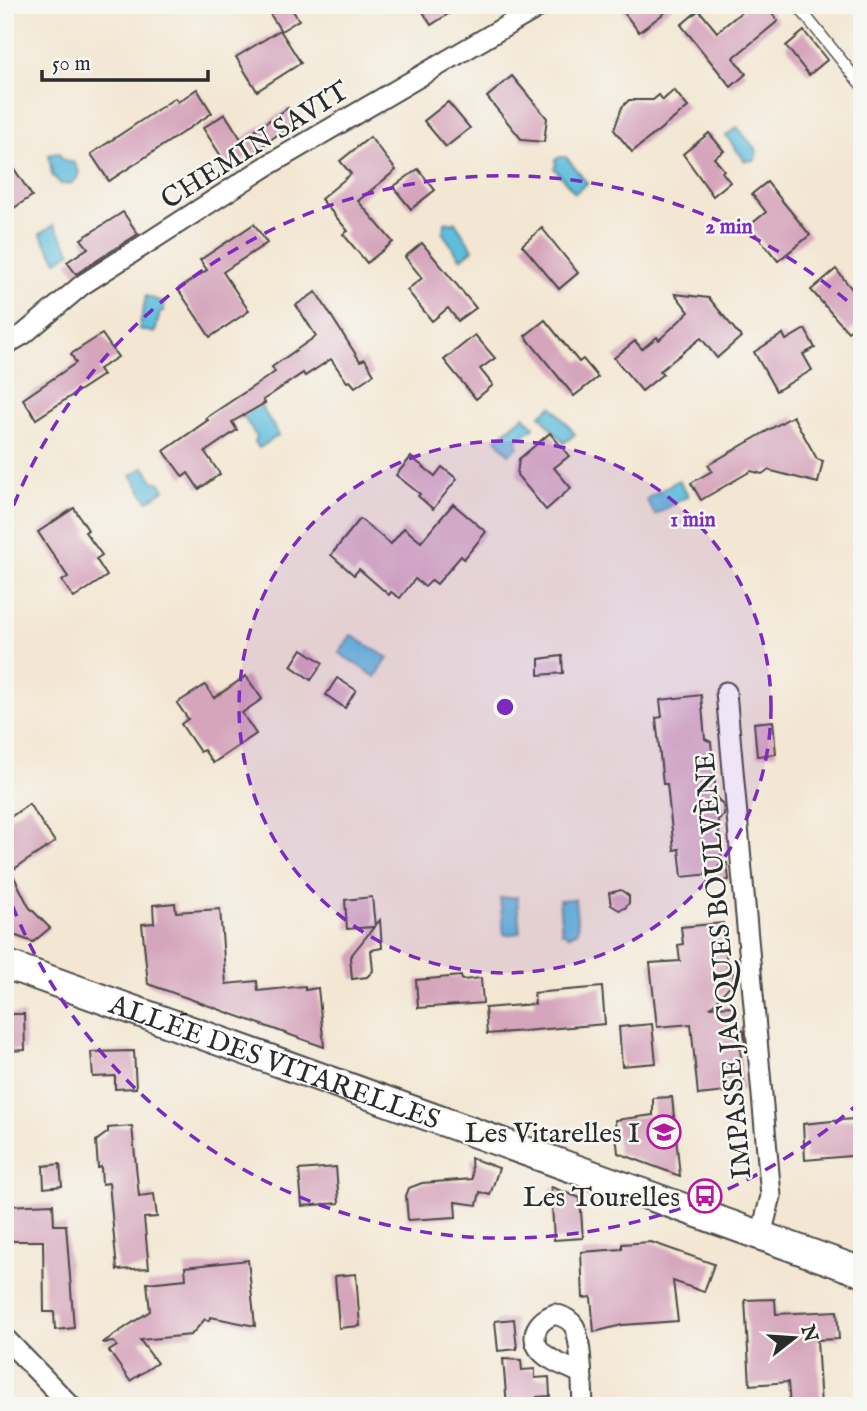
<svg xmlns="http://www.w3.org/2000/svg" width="867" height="1411" font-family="'IM FELL English',serif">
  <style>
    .water { fill: #5fbddd; stroke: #457484; stroke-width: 2 }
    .building { fill: #d5a5bb }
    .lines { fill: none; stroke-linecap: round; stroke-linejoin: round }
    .service-casing { stroke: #494744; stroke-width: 13 }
    .minor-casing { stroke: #494744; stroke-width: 23 }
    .secondary-casing { stroke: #494744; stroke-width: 32 }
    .service { stroke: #fff; stroke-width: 10 }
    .minor { stroke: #fff; stroke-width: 19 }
    .secondary { stroke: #fff; stroke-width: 28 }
    .ring { fill: none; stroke: #7b2cbf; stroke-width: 3.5; stroke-dasharray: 12 9 }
    .labels { text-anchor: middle; stroke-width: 5; stroke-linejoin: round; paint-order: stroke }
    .street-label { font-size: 28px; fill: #2b2b2b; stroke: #f6f6f2 }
    .poi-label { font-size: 28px; fill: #2b2b2b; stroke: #f6f6f2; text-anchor: end }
    .centre { fill: #7b2cbf; stroke: #f6f6f2; stroke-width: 3.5 }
    .ring-label { font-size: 21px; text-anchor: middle; font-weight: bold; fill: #7b2cbf; stroke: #f6f6f2; stroke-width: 5; stroke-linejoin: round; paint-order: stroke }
  </style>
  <rect width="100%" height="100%" fill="#f6f6f2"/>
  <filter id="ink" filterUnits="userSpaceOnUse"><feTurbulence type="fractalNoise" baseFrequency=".0143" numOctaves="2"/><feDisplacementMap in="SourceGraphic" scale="14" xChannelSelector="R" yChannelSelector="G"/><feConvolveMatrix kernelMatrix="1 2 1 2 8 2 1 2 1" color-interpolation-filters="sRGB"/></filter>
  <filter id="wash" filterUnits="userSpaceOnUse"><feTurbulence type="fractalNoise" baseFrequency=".00686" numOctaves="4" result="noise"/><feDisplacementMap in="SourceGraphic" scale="28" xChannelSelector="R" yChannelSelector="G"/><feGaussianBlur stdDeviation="1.57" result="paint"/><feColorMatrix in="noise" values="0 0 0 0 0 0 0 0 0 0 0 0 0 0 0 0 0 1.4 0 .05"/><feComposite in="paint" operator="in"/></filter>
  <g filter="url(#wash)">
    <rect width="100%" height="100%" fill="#f3e7d3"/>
    <!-- water -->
    <g class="water">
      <path d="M 737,127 L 757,151 L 755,160 L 745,161 L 726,136 Z"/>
      <path d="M 59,152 L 62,159 L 74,163 L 79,172 C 77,182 71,185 61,184 L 52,175 L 49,155 Z"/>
      <path d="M 560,157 L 566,157 L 587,183 L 575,193 L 554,168 L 556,165 L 555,160 Z"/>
      <path d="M 448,222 L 452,224 L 455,222 L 473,249 L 461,259 L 442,232 L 444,230 L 445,223 Z"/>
      <path d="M 54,225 L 71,252 L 57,261 L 40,234 Z"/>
      <path d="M 146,296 L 165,303 L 163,312 L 160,312 L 155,333 L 139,329 Z"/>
      <path d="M 255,397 L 279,435 L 259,448 L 255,442 L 257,437 L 238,409 Z"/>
      <path d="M 552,406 L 575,434 L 564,443 L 540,415 Z"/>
      <path d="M 524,416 L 534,427 L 516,441 L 519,446 L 509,454 L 496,439 Z"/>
      <path d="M 144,467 L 154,482 L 159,482 L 165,489 L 148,501 L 131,475 Z"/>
      <path d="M 679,480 L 688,496 L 655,515 L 646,499 Z"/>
      <path d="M 351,635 L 388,658 L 376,677 L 339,653 Z"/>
      <path d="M 517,897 L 520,933 L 504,935 L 500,898 Z"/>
      <path d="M 575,899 L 578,931 L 568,936 L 565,933 L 562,933 L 559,900 Z"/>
    </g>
    <g id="blocks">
      <!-- building -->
      <g class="building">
        <path d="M 283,5 L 289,5 L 299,20 L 281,31 L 270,14 Z"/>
        <path d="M 419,5 L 462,5 L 431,25 Z"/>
        <path d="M 618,5 L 675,5 L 639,32 Z"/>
        <path d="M 750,5 L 765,5 L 778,21 L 733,58 L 746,74 L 731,87 L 681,25 L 699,10 L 717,32 Z"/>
        <path d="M 280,30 L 301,63 L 257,91 L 236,57 Z"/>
        <path d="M 804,31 L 827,60 L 809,75 L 786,46 Z"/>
        <path d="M 512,76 L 547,118 L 544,142 L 522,140 L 487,97 Z"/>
        <path d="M 197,89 L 212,113 L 109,181 L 91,154 L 175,98 L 178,102 Z"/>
        <path d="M 674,90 L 688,107 L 632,152 L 614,130 L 622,107 L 629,100 L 653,100 L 659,95 L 663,100 Z"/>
        <path d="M 448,102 L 470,128 L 446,147 L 424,121 Z"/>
        <path d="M 288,108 L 296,121 L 230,170 L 203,128 L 225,114 L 241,139 Z"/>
        <path d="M 709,133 L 724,151 L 714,158 L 724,170 L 722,172 L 730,182 L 713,196 L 683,154 Z"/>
        <path d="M 370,137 L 396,170 L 358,201 L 393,242 L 367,263 L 343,234 L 348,231 L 321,199 L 351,174 L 340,161 Z"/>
        <path d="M 5,155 L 32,196 L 5,214 Z"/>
        <path d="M 418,169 L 435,190 L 411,209 L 393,187 Z"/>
        <path d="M 767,182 L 810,235 L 778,261 L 749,226 L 766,212 L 752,194 Z"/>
        <path d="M 123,212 L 138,234 L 76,274 L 67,262 L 88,248 L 81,239 Z"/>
        <path d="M 254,224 L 267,243 L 223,272 L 249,311 L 210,337 L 178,289 L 207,270 L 200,260 Z"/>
        <path d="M 542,228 L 578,273 L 559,289 L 522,245 Z"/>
        <path d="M 422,243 L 476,308 L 458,321 L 448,308 L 432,321 L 407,290 L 422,278 L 405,257 Z"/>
        <path d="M 836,269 L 862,302 L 862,321 L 848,332 L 811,290 Z"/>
        <path d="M 316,292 L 360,361 L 365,359 L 374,374 L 355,387 L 350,381 L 347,382 L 331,359 L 305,376 L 303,373 L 263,400 L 265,403 L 232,422 L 237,430 L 205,452 L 220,474 L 199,489 L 188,473 L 183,477 L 164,451 L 208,420 L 206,418 L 275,372 L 272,367 L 316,336 L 296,305 Z"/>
        <path d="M 675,294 L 709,298 L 741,337 L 717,358 L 701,338 L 660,371 L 663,374 L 642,391 L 614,358 L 635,341 L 642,349 L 657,337 L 659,340 L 689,312 Z"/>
        <path d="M 545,320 L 579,362 L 583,359 L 598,377 L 574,396 L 525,336 Z"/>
        <path d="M 805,329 L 815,348 L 803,354 L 812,370 L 776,391 L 754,352 L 783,334 L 786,340 Z"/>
        <path d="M 102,334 L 118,357 L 99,369 L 103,375 L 36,419 L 23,399 L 76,363 L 71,354 Z"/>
        <path d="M 475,335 L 495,358 L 480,369 L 493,385 L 476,399 L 444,360 Z"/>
        <path d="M 793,416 L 817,459 L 823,461 L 818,483 L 768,470 L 762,474 L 751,471 L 701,500 L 691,483 L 712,471 L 708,465 Z"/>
        <path d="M 550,433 L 569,456 L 554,468 L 571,488 L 546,510 L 517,475 L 519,459 Z"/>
        <path d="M 411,457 L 435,476 L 442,467 L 457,479 L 433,509 L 418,496 L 420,494 L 396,475 Z"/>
        <path d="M 453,504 L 486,532 L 464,559 L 461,556 L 437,584 L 432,580 L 425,587 L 415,579 L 400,598 L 391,592 L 389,595 L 359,569 L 354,575 L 331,555 L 360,519 L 391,544 L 404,528 L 421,542 Z"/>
        <path d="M 74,508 L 88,530 L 85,532 L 102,555 L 96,559 L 107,576 L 74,598 L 62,581 L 68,577 L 38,532 Z"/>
        <path d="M 302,649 L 323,663 L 311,680 L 291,666 Z"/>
        <path d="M 562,656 L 563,673 L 539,675 L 539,659 Z"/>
        <path d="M 246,676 L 262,699 L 242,713 L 256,734 L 213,763 L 204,750 L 200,752 L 181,724 L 188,719 L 177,703 L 205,685 L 214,698 Z"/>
        <path d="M 337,678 L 356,690 L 345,708 L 326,695 Z"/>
        <path d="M 701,695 L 705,739 L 711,742 L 716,797 L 723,805 L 724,815 L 718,820 L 722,863 L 727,863 L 729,880 L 710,882 L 710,874 L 682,877 L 679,849 L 674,850 L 667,784 L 663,784 L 656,718 L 662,717 L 660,700 Z"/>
        <path d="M 773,721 L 776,754 L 757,756 L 754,723 Z"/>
        <path d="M 29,804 L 55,842 L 11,871 L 29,907 L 50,928 L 33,942 L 5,932 L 5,821 Z"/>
        <path d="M 621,890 L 629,896 L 629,903 L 625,908 L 619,910 L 611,905 L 609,893 Z"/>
        <path d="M 372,897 L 375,926 L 380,920 L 382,948 L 371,950 L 373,971 L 367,977 L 352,979 L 350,957 L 374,927 L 347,929 L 345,900 Z"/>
        <path d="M 175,903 L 176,912 L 220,909 L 226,984 L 257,981 L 258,991 L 305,986 L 305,990 L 318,988 L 324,1047 L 148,984 L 142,924 L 154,923 L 153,905 Z"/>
        <path d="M 723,923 L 727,966 L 733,970 L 734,981 L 711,1007 L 736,1006 L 738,1027 L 744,1031 L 745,1043 L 740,1047 L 744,1090 L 698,1095 L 691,1024 L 657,1027 L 650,963 L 680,961 L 678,945 L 683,944 L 681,927 Z"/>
        <path d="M 461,976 L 462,980 L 481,978 L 483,1003 L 418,1008 L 416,980 Z"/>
        <path d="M 602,987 L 605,1024 L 487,1034 L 485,1008 L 535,1004 L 534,993 Z"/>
        <path d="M 5,1014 L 24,1014 L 25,1050 L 5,1051 Z"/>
        <path d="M 652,1024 L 656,1063 L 622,1066 L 619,1027 Z"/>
        <path d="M 134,1051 L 136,1088 L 115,1089 L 115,1076 L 93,1077 L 91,1052 Z"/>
        <path d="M 672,1097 L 680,1176 L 618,1153 L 616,1134 L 615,1120 L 653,1115 L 653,1098 Z"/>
        <path d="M 862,1118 L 862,1155 L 805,1160 L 803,1124 Z"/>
        <path d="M 132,1126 L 139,1196 L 154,1194 L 157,1217 L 144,1218 L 149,1268 L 117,1270 L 109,1183 L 102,1184 L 101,1167 L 98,1168 L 96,1141 L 108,1132 L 108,1128 Z"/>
        <path d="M 471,1158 L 499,1168 L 490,1195 L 480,1192 L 477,1205 L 455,1202 L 456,1217 L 408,1220 L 406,1196 L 409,1188 L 422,1183 L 472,1179 Z"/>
        <path d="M 60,1164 L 62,1186 L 44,1188 L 43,1166 Z"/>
        <path d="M 336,1167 L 339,1203 L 302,1206 L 299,1170 Z"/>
        <path d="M 551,1187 L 580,1198 L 583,1238 L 554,1240 Z"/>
        <path d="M 53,1204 L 54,1225 L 66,1225 L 74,1328 L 55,1330 L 54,1312 L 44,1312 L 43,1241 L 5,1241 L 5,1206 Z"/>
        <path d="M 651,1242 L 714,1264 L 704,1292 L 673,1281 L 678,1321 L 622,1325 L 594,1332 L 591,1297 L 583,1298 L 581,1252 L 622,1249 L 622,1244 Z"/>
        <path d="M 248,1260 L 255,1326 L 211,1317 L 208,1321 L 205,1319 L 191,1335 L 140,1340 L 157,1363 L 130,1381 L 109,1351 L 117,1346 L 114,1342 L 102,1343 L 150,1311 L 147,1283 L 186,1279 L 185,1267 Z"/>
        <path d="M 356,1274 L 360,1326 L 339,1328 L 335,1276 Z"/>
        <path d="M 775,1299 L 776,1314 L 837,1311 L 839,1339 L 817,1340 L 821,1406 L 790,1406 L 788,1382 L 750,1385 L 745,1300 Z"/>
        <path d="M 514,1319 L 517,1349 L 498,1351 L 495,1321 Z"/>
        <path d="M 503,1359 L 521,1360 L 522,1370 L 535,1369 L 535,1378 L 549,1377 L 550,1396 L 537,1397 L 538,1406 L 507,1406 Z"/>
      </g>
    </g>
  </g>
  <g filter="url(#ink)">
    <use href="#blocks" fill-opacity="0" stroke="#494744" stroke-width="2"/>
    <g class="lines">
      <defs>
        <path id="service" d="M 797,5 L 862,86"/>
        <g id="minor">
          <path d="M 5,345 L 24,334 L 82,285 L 270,164 L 542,5"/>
          <path d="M 726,692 L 771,1196 L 761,1235"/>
          <path d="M 5,1338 L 71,1406"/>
          <path d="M 581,1374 C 570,1367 560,1365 551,1359 C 527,1345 531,1323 555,1314 C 562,1316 570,1319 574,1326 C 582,1340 582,1388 583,1406"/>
        </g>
        <g id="secondary">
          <path id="s1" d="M 5,964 L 862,1272"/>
        </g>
      </defs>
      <!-- service casing -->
      <use href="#service" class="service-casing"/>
      <!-- minor casing -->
      <use href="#minor" class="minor-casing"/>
      <!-- secondary casing -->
      <use href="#secondary" class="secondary-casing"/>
      <!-- service -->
      <use href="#service" class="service"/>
      <!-- minor -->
      <use href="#minor" class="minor"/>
      <!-- secondary -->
      <use href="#secondary" class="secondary"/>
    </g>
  </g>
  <!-- distance rings -->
  <circle cx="505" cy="707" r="266" fill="#7b2cbf" fill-opacity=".12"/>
  <g class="ring">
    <circle cx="505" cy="707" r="266"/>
    <path d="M860 1102A531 531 0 0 1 6 889M6 525A531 531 0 0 1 860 312"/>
  </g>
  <!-- icons -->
  <defs>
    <symbol id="school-ring" viewBox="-11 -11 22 22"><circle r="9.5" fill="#f6f6f2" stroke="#b5179e" stroke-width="1.5"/><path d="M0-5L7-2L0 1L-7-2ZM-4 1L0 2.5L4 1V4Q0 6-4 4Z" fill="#b5179e"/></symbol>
    <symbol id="bus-ring" viewBox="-11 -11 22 22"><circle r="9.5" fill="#f6f6f2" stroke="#b5179e" stroke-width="1.5"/><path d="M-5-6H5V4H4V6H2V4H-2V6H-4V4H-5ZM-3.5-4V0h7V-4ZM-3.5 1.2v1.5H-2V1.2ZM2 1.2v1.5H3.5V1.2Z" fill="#b5179e"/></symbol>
  </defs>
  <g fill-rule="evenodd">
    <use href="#school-ring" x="645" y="1113" width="38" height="38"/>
    <use href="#bus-ring" x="686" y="1177" width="38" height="38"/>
  </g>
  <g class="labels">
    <!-- street labels -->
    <g class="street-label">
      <text transform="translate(254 144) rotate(-32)" y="10">CHEMIN SAVIT</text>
      <text transform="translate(722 966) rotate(-95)" y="10">IMPASSE JACQUES BOULVÈNE</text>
      <text dy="10" stroke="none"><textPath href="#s1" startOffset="287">ALLÉE DES VITARELLES</textPath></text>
    </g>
    <!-- poi labels -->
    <g class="poi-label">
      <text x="640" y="1142">Les Vitarelles I</text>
      <text x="680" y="1206">Les Tourelles</text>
    </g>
  </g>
  <circle cx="505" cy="707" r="10" class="centre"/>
  <g class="ring-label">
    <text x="729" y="233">2 min</text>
    <text x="693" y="526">1 min</text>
  </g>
  <!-- margin -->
  <rect width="867" height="1411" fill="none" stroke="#f6f6f2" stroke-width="28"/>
  <!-- north arrow -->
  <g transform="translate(794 1338) rotate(73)" stroke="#f6f6f2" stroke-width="5" paint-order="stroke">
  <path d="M0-5L12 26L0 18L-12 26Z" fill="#2b2b2b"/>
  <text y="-10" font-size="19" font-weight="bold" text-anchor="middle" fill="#2b2b2b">N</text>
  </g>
  <!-- scale -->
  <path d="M42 70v10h166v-10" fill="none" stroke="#2b2b2b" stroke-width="3.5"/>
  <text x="52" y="70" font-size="21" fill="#2b2b2b" stroke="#f6f6f2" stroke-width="5" paint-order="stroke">50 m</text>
</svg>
